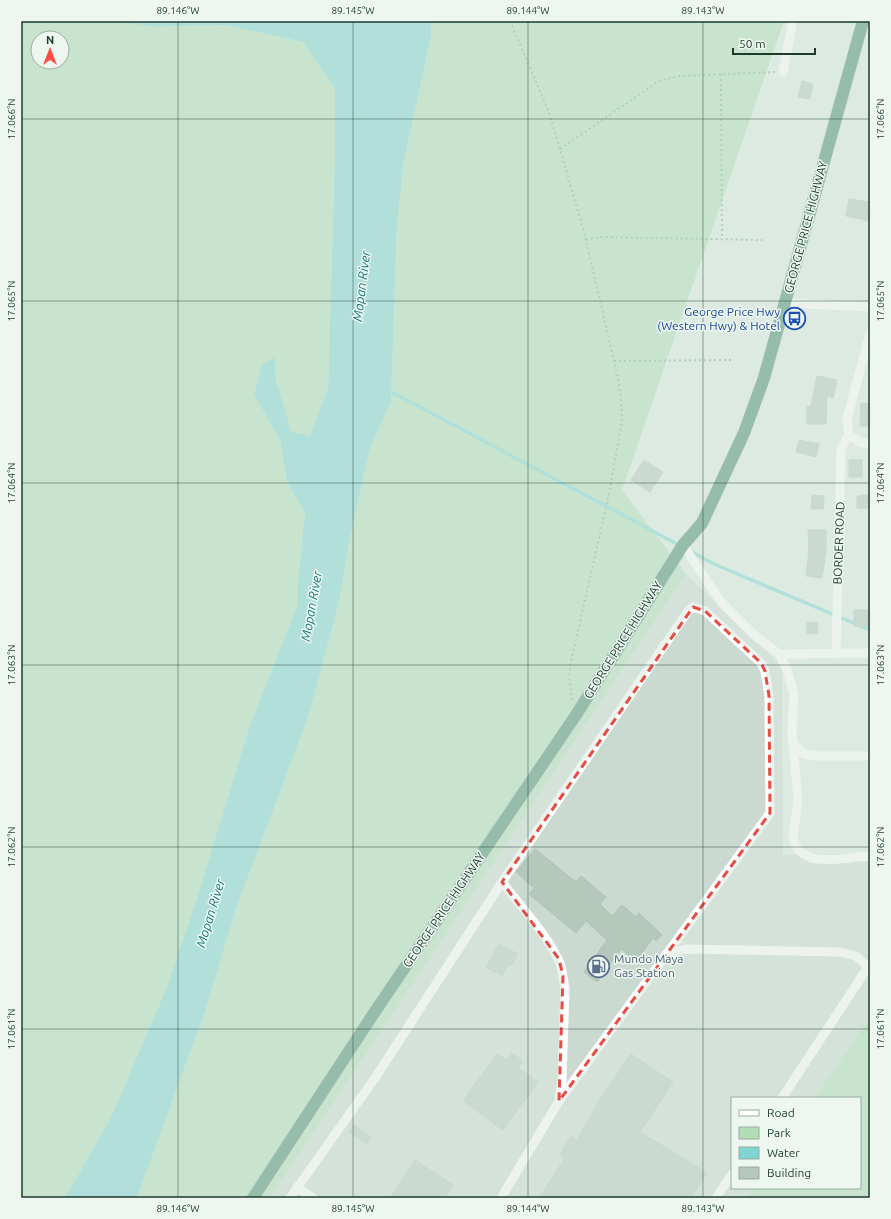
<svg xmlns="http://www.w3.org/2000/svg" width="891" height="1219" font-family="Ubuntu,sans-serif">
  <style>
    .built { fill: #cadad0 }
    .green { fill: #b2deb5; fill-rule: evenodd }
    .water { fill: #7dd6d2 }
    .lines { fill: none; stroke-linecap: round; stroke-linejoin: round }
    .stream { stroke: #7dd6d2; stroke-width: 3.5 }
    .building { fill: #b4c8bc; stroke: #aec4b7 }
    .trunk-casing { stroke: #c0c8c4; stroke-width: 13 }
    .path { stroke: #79b194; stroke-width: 2; stroke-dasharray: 2 3; stroke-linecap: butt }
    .minor { stroke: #fff; stroke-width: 9 }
    .trunk { stroke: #418668; stroke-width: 12 }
    .marked { fill: none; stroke: #e84b42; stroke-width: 3; stroke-dasharray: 8 5; stroke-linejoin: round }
    .ticks { fill: none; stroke: #1d3a2c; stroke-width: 1; stroke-opacity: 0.45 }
    .labels { text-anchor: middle; stroke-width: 3; stroke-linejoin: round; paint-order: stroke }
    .street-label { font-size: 12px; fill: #1d3a2c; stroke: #edf7f0 }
    .transit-label { font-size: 12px; fill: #164399; stroke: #edf7f0; text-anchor: end }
    .service-label { font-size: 12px; fill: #4e5e75; stroke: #edf7f0; text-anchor: start }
    .water-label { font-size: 13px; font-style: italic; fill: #127b77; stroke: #edf7f0 }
    .neatline { fill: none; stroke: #1d3a2c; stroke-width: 1.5 }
    .ticks-label { font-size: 10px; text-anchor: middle; fill: #1d3a2c }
  </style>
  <rect width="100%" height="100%" fill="#dceae1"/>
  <!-- built -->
  <path class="built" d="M 686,574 L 782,667 L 783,855 L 870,854 L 870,1017 L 814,1098 L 732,1098 L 732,1188 L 753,1188 L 746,1198 L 270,1198 Z"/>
  <!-- green -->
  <g class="green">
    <path d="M 21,21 L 115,21 L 153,27 L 225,25 L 303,42 L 335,89 L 335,150 L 328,388 L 310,436 L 290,431 L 276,380 L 275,357 L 254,395 L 280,440 L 287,483 L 305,512 L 298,579 L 298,603 L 249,728 L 198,895 L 167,987 L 111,1117 L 69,1191 L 62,1198 L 21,1198 ZM 38,38 L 62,38 L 62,62 L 38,62 Z"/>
    <path d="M 431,21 L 784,21 L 622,490 L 686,574 L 270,1198 L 137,1198 L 206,1009 L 237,906 L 308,718 L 339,603 L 350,538 L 370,448 L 391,402 L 397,224 L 404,161 L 431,37 Z"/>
    <path d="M 870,1017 L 870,1198 L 746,1198 L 753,1188 L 860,1188 L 860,1098 L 814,1098 Z"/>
  </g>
  <!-- water -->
  <path class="water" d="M 115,21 L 431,21 L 431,37 L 404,161 L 397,224 L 391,402 L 370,448 L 350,538 L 339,603 L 308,718 L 237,906 L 206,1009 L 137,1198 L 62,1198 L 69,1191 L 111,1117 L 167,987 L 198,895 L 249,728 L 298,603 L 298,579 L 305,512 L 287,483 L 280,440 L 254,395 L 262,365 L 275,357 L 276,380 L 291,431 L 310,436 L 328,388 L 335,150 L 335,89 L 303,42 L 225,25 L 153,27 Z"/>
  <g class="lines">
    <!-- stream -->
    <g class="stream">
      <path d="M 388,390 L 679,545"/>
      <path d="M 690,551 L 714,564 L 870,630"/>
    </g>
  </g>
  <!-- building -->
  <g class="building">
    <path d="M 802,81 L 813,84 L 810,99 L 798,97 Z"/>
    <path d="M 849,199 L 870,202 L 870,221 L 846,216 Z"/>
    <path d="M 817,376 L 837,380 L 833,398 L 827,396 L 826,424 L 807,424 L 807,406 L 811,406 Z"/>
    <path d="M 861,403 L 870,404 L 870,426 L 860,426 Z"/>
    <path d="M 799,440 L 819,444 L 816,457 L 796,452 Z"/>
    <path d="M 644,460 L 663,472 L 650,492 L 631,480 Z"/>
    <rect x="849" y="460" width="13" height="17"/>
    <path d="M 812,495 L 824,496 L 823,509 L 811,509 Z"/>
    <path d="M 869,495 L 870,508 L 857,508 L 857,496 Z"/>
    <path d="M 808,530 L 826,530 L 826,551 L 822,578 L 806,576 L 809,551 Z"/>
    <rect x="854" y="610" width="16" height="16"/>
    <path d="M 807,622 L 818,623 L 817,634 L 807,633 Z"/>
    <path d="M 535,849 L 576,882 L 581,876 L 606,897 L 600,904 L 612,916 L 622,905 L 636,917 L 639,913 L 662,935 L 656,941 L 653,938 L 636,961 L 621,949 L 597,982 L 584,972 L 607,940 L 586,921 L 576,933 L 529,894 L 534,888 L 516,872 Z"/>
    <path d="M 499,944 L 518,954 L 511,966 L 508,964 L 502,976 L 486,967 Z"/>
    <path d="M 511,1053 L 523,1061 L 518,1068 L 538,1082 L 503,1130 L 463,1101 L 497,1054 L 506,1060 Z"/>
    <path d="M 631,1054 L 673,1082 L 640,1132 L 707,1173 L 691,1198 L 539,1198 L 565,1158 L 560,1155 L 571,1136 L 577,1140 L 599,1101 Z"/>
    <path d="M 354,1125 L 372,1138 L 367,1144 L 349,1132 Z"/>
    <path d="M 415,1160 L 453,1185 L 444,1198 L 390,1198 Z"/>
  </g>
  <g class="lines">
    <defs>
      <path id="trunk" d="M 253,1198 L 374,1013 L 576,715 L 683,545 L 702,523 L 744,433 L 764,378 L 863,21"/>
    </defs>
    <!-- trunk casing -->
    <use href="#trunk" class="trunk-casing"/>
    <!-- path -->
    <g class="path">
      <path d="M 510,21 L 548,110 L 560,149 L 584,232 L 618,378 L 621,400 L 622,421 L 609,494 L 571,662 L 569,677 L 572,700"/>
      <path d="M 721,74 L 722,239"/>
      <path d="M 560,149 L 659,81 L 679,76 L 775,72"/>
      <path d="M 586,240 L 602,237 L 762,240"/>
      <path d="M 614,361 L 733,360"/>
    </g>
    <!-- minor -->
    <g class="minor">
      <path d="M 783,72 L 793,21"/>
      <path d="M 785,303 L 870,307"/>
      <path d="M 870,333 L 847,419 L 849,435 L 861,443 L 870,443"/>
      <path d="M 683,545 L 721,602 L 753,634 L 779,654 L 870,653"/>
      <path d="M 779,654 L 787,670 L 794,694 L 792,731 L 798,800 L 793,838 C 800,871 846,857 870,856"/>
      <path d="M 836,654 L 841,448 L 849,435"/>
      <path d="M 793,743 L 804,754 L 818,756 L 870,756"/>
      <path d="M 502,882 C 520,906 545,932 558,959 C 563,968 563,979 565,989 L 562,1080 L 559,1099"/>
      <path d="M 665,955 L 685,949 L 840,952 L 856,956 L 868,967 L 782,1098"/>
      <path d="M 297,1187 L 313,1198"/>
      <path d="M 290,1198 L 375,1078 L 502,882 L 688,611 L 693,607 L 705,611 L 761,663 L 765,671 L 769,696 L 770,813 L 559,1101 L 501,1198"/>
      <path d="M 716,1198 L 732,1174"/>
    </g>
    <!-- trunk -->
    <use href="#trunk" class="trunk"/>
  </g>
  <!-- marked area -->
  <path d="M0 0H891V1219H0ZM 693,607 L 705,611 L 761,663 L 765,671 L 769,696 L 770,813 L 559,1101 L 563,976 L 559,959 L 502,882 Z" fill="#dceae1" fill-opacity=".55" fill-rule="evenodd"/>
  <path class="marked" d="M 693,607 L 705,611 L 761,663 L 765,671 L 769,696 L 770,813 L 559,1101 L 563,976 L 559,959 L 502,882 Z"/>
  <!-- ticks -->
  <path class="ticks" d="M 178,21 L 178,1198M 353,21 L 353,1198M 528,21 L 528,1198M 703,21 L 703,1198M 21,119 L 870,119M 21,301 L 870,301M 21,483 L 870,483M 21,665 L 870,665M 21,847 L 870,847M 21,1029 L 870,1029"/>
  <!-- icons -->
  <defs>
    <symbol id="bus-ring" viewBox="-11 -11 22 22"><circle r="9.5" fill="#edf7f0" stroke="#1a4fb4" stroke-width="1.5"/><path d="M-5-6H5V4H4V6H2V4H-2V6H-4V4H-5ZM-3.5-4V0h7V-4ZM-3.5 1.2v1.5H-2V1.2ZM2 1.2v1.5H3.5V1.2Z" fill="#1a4fb4"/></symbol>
    <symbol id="fuel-ring" viewBox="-11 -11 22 22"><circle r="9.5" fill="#edf7f0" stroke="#5c6f8a" stroke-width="1.5"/><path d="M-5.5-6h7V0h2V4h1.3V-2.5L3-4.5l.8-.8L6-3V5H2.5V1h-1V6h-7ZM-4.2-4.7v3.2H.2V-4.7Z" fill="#5c6f8a"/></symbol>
  </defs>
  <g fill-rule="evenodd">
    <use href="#bus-ring" x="782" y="306" width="25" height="25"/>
    <use href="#fuel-ring" x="586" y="954" width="25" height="25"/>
  </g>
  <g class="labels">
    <!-- street labels -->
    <g class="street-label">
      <text transform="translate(806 227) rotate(-75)" y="4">GEORGE PRICE HIGHWAY</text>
      <text transform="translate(839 543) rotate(-88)" y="4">BORDER ROAD</text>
      <text transform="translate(623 640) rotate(-58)" y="4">GEORGE PRICE HIGHWAY</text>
      <text transform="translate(444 910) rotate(-56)" y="4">GEORGE PRICE HIGHWAY</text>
    </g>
    <!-- transit labels -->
    <g class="transit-label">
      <text x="780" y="316">George Price Hwy<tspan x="780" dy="14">(Western Hwy) &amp; Hotel</tspan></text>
    </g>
    <!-- service labels -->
    <g class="service-label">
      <text x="614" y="963">Mundo Maya<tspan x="614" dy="14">Gas Station</tspan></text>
    </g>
    <!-- water labels -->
    <g class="water-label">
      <text transform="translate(361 286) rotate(-83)" y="5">Mopan River</text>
      <text transform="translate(311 606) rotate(-80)" y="5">Mopan River</text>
      <text transform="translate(210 913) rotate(-73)" y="5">Mopan River</text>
    </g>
  </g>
  <!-- border -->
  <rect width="891" height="1219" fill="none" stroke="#edf7f0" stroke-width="44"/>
  <!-- legend -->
  <rect x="731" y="1097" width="130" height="92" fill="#edf7f0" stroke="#9aaba2"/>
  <rect x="739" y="1110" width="20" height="6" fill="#ffffff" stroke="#9aaba2"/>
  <text x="767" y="1117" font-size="12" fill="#1d3a2c">Road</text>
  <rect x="739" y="1127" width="20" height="12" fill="#b2deb5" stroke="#9aaba2"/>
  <text x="767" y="1137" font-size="12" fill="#1d3a2c">Park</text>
  <rect x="739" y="1147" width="20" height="12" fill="#7dd6d2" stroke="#9aaba2"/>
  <text x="767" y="1157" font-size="12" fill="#1d3a2c">Water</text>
  <rect x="739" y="1167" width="20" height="12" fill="#b4c8bc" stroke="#9aaba2"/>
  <text x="767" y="1177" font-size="12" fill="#1d3a2c">Building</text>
  <!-- north arrow -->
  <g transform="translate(50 50)"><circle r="19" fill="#edf7f0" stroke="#9aaba2"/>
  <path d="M0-3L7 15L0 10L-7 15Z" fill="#ff4d45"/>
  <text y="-6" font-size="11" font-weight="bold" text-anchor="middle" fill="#1d3a2c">N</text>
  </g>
  <!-- scale -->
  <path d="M733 48v6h82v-6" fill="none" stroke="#1d3a2c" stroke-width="2"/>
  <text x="739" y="48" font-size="12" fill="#1d3a2c" stroke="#edf7f0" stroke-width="3" paint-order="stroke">50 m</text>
  <rect x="22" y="22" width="847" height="1175" class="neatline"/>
  <g class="ticks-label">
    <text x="178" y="14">89.146°W</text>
    <text x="353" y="14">89.145°W</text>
    <text x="528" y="14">89.144°W</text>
    <text x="703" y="14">89.143°W</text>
    <text transform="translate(11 119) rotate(-90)" y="4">17.066°N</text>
    <text transform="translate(880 119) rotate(-90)" y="4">17.066°N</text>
    <text transform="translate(11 301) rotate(-90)" y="4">17.065°N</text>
    <text transform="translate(880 301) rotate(-90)" y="4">17.065°N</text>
    <text transform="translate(11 483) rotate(-90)" y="4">17.064°N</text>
    <text transform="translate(880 483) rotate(-90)" y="4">17.064°N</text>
    <text transform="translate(11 665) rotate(-90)" y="4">17.063°N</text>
    <text transform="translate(880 665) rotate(-90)" y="4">17.063°N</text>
    <text transform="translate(11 847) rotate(-90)" y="4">17.062°N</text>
    <text transform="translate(880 847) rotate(-90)" y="4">17.062°N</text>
    <text transform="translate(11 1029) rotate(-90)" y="4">17.061°N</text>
    <text transform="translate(880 1029) rotate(-90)" y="4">17.061°N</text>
    <text x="178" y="1212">89.146°W</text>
    <text x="353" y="1212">89.145°W</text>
    <text x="528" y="1212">89.144°W</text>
    <text x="703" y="1212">89.143°W</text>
  </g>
</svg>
